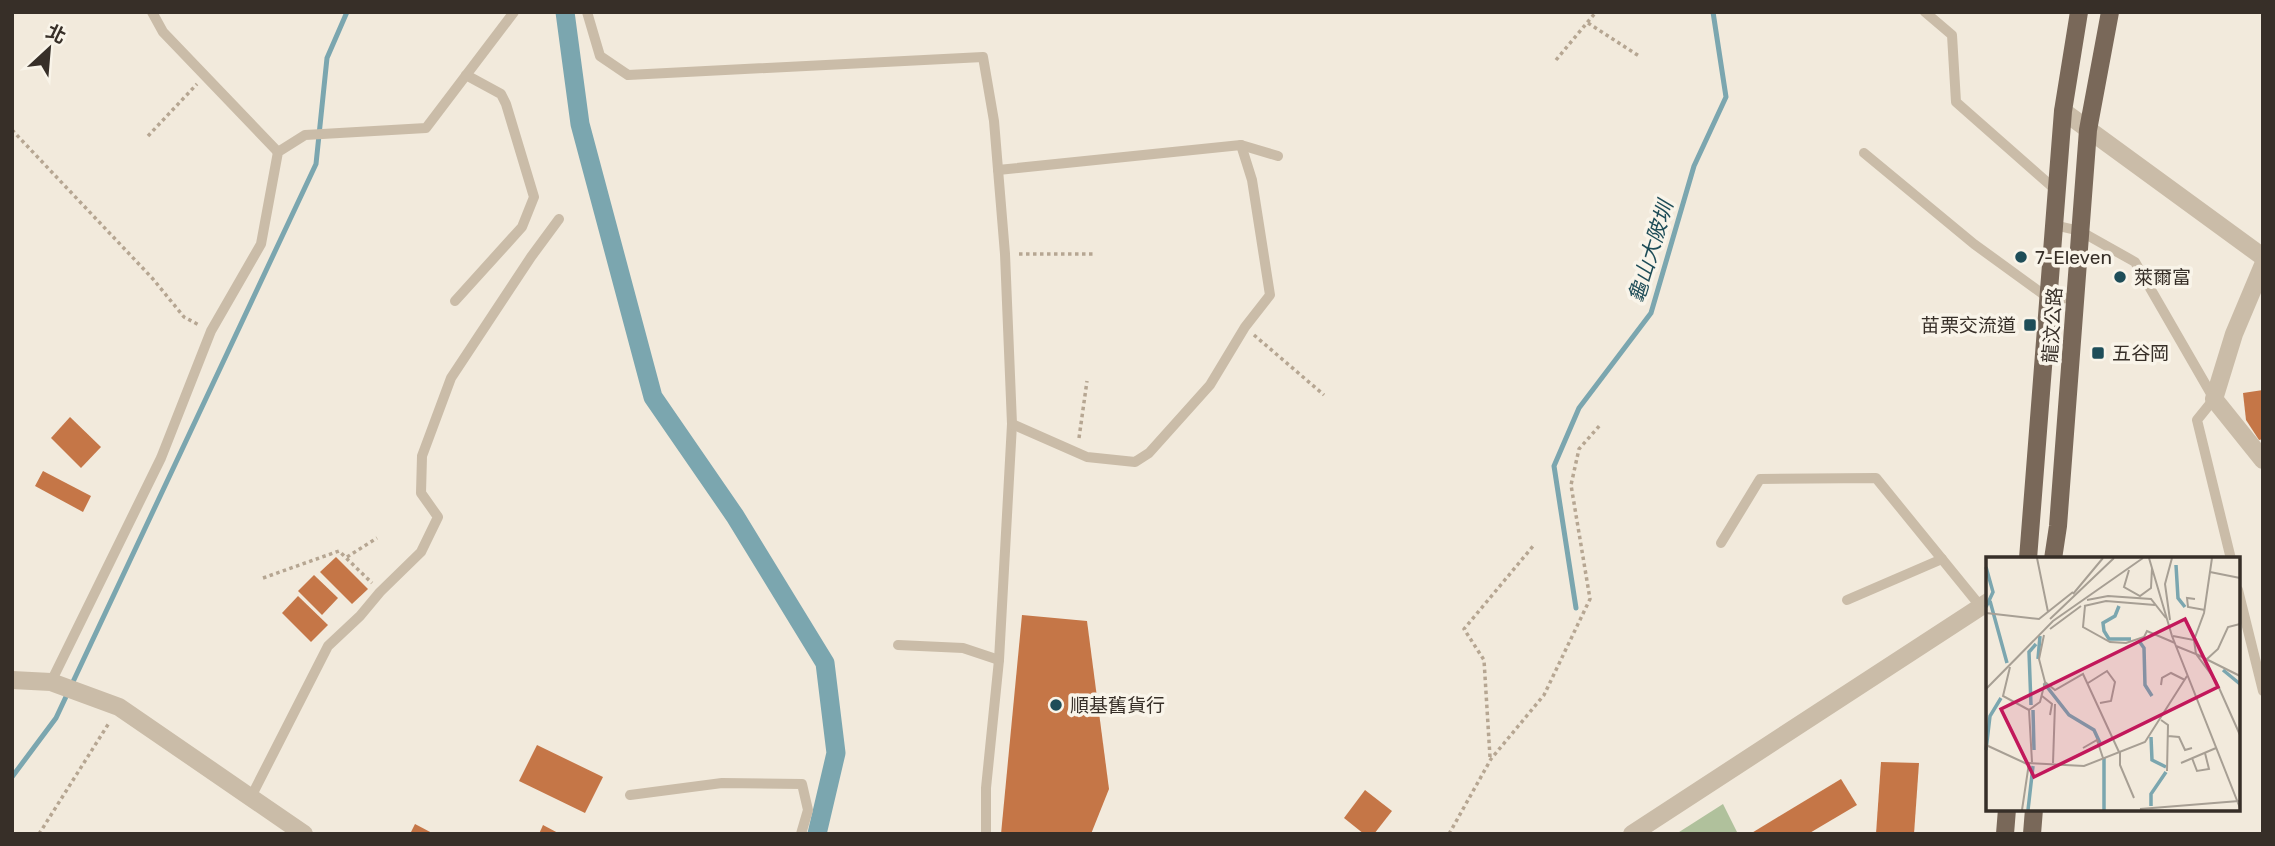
<svg xmlns="http://www.w3.org/2000/svg" width="2275" height="846" font-family="Rubik,'Noto Sans TC',sans-serif">
  <style>
    .green { fill: #b0c19c }
    .lines { fill: none; stroke-linecap: round; stroke-linejoin: round }
    .stream { stroke: #7ba6af; stroke-width: 5 }
    .canal { stroke: #7ba6af; stroke-width: 19 }
    .building { fill: #c57647 }
    .path { stroke: #b6a692; stroke-width: 3.5; stroke-dasharray: 3.5 3.5; stroke-linecap: butt }
    .service { stroke: #cabca8; stroke-width: 10 }
    .tertiary { stroke: #cabca8; stroke-width: 18 }
    .primary { stroke: #796859; stroke-width: 18 }
    .poi-dot { fill: #1e4d58; stroke: #f9f4e9; stroke-width: 2.5 }
    .labels { text-anchor: middle; stroke-width: 7; stroke-linejoin: round; paint-order: stroke }
    .poi-label { font-size: 19px; fill: #372f28; stroke: #f9f4e9; text-anchor: start }
    .street-label { font-size: 19px; fill: #372f28; stroke: #f9f4e9 }
    .water-label { font-size: 21px; font-style: italic; fill: #1e4d58; stroke: #f9f4e9 }
    .inset-river { fill: none; stroke: #7ba6af; stroke-width: 3.5 }
    .inset-road { fill: none; stroke: #a79f94; stroke-width: 2 }
    .view { fill: #c2185b; fill-opacity: 0.15; stroke: #c2185b; stroke-width: 3.5 }
    .inset-edge { fill: none; stroke: #372f28; stroke-width: 3.5 }
  </style>
  <rect width="100%" height="100%" fill="#f2eadc"/>
  <!-- green -->
  <path class="green" d="M 1723,804 L 1738,834 L 1676,834 Z"/>
  <g class="lines">
    <!-- stream -->
    <g class="stream">
      <path d="M 1576,608 L 1554,466 L 1579,408 L 1651,313 L 1694,166 L 1726,97 L 1713,12"/>
      <path d="M 12,777 L 56,718 L 316,164 L 327,58 L 347,12"/>
    </g>
    <!-- canal -->
    <path class="canal" d="M 565,12 L 580,124 L 653,397 L 735,516 L 825,663 L 836,753 L 817,834"/>
  </g>
  <!-- building -->
  <g class="building">
    <path d="M 2263,390 L 2263,439 L 2259,440 L 2246,420 L 2243,393 Z"/>
    <path d="M 70,417 L 101,447 L 81,468 L 51,438 Z"/>
    <path d="M 43,471 L 91,496 L 83,512 L 35,486 Z"/>
    <path d="M 336,557 L 368,589 L 352,604 L 320,572 Z"/>
    <path d="M 314,575 L 338,598 L 322,615 L 298,591 Z"/>
    <path d="M 298,596 L 328,625 L 311,642 L 282,613 Z"/>
    <path d="M 1022,615 L 1087,621 L 1109,789 L 1091,834 L 1001,834 Z"/>
    <path d="M 537,745 L 603,777 L 585,813 L 519,781 Z"/>
    <path d="M 1881,762 L 1919,763 L 1914,834 L 1876,834 Z"/>
    <path d="M 1841,779 L 1857,805 L 1808,834 L 1750,834 Z"/>
    <path d="M 1365,790 L 1392,811 L 1374,834 L 1364,834 L 1344,818 Z"/>
    <path d="M 415,824 L 434,834 L 410,834 Z"/>
    <path d="M 543,825 L 560,834 L 539,834 Z"/>
  </g>
  <g class="lines">
    <!-- path -->
    <g class="path">
      <path d="M 1588,23 L 1639,56"/>
      <path d="M 1556,60 L 1596,12"/>
      <path d="M 12,130 L 153,279 L 184,317 L 199,325"/>
      <path d="M 148,136 L 197,84"/>
      <path d="M 1019,254 L 1093,254"/>
      <path d="M 1254,335 L 1324,395"/>
      <path d="M 1079,438 L 1087,381"/>
      <path d="M 347,557 L 377,538"/>
      <path d="M 263,578 L 339,551 L 372,583"/>
      <path d="M 1490,757 L 1484,660 L 1464,629 L 1534,545"/>
      <path d="M 39,834 L 109,723"/>
      <path d="M 1449,834 L 1491,759 L 1544,695 L 1590,599 L 1571,485 L 1579,449 L 1601,424"/>
    </g>
    <!-- service -->
    <g class="service">
      <path d="M 152,12 L 163,32 L 278,152"/>
      <path d="M 587,12 L 600,56 L 628,75 L 983,57 L 994,121 L 1005,254 L 1012,424 L 999,660 L 986,788 L 986,834"/>
      <path d="M 1925,12 L 1952,35 L 1956,102 L 2057,191"/>
      <path d="M 1241,145 L 1278,156"/>
      <path d="M 1864,153 L 1974,244 L 2047,297 L 2075,299"/>
      <path d="M 998,170 L 1241,145 L 1252,180 L 1270,295 L 1245,327 L 1210,385 L 1149,453 L 1135,462 L 1087,457 L 1012,424"/>
      <path d="M 2054,225 L 2080,231 L 2135,262 L 2214,399 L 2197,420 L 2231,559"/>
      <path d="M 455,301 L 522,227 L 534,197 L 506,104 L 501,94 L 466,75"/>
      <path d="M 1721,543 L 1760,479 L 1876,478 L 1981,607"/>
      <path d="M 2238,590 L 2263,691"/>
      <path d="M 1847,600 L 1942,559"/>
      <path d="M 898,645 L 963,648 L 999,660"/>
      <path d="M 51,682 L 161,458 L 211,331 L 261,244 L 278,152 L 305,135 L 426,128 L 514,12"/>
      <path d="M 630,795 L 722,783 L 802,784 L 808,810 L 801,834"/>
      <path d="M 251,797 L 328,646 L 360,616 L 380,592 L 421,552 L 438,517 L 421,493 L 422,456 L 451,378 L 531,257 L 559,219"/>
    </g>
    <!-- tertiary -->
    <g class="tertiary">
      <path d="M 2063,111 L 2263,257"/>
      <path d="M 2263,265 L 2234,334 L 2214,399 L 2263,460"/>
      <path d="M 12,680 L 51,682 L 119,707 L 304,834"/>
      <path d="M 1632,834 L 1988,602"/>
    </g>
    <!-- primary -->
    <g class="primary">
      <path d="M 2028,559 L 2063,111 L 2079,12"/>
      <path d="M 2053,559 L 2058,526 L 2088,130 L 2110,12"/>
      <path d="M 2005,834 L 2007,809"/>
      <path d="M 2032,834 L 2034,809"/>
    </g>
  </g>
  <!-- markers -->
  <g class="poi-dot">
    <circle cx="2021" cy="257" r="7"/>
    <circle cx="2120" cy="277" r="7"/>
    <rect x="2023" y="318" width="14" height="14" rx="3.5"/>
    <rect x="2091" y="346" width="14" height="14" rx="3.5"/>
    <circle cx="1056" cy="705" r="7"/>
  </g>
  <g class="labels">
    <!-- poi labels -->
    <g class="poi-label">
      <text x="2035" y="264">7-Eleven</text>
      <text x="2134" y="284">萊爾富</text>
      <text x="2016" y="332" text-anchor="end">苗栗交流道</text>
      <text x="2112" y="360">五谷岡</text>
      <text x="1070" y="712">順基舊貨行</text>
    </g>
    <!-- street labels -->
    <g class="street-label">
      <text transform="translate(2052 325) rotate(-86)" y="7">龍汶公路</text>
    </g>
    <!-- water labels -->
    <g class="water-label">
      <text transform="translate(1651 252) rotate(-73)" y="7">龜山大陂圳</text>
    </g>
  </g>
  <!-- overview -->
  <g transform="translate(1986 557)">
    <rect width="254" height="254" fill="#f2eadc"/>
    <path class="inset-river" d="M 190,8 L 192,41 L 199,50M 0,10 L 7,35 L 0,50M 4,44 L 21,106M 133,49 L 129,59 L 117,66 L 118,74 L 123,82 L 145,82M 153,84 L 158,91 L 159,128 L 166,139M 52,102 L 54,79M 237,113 L 254,127M 58,126 L 83,158 L 108,173 L 114,186M 45,148 L 43,95 L 50,87M 47,153 L 48,193M 165,180 L 166,203 L 180,210M 0,193 L 4,159 L 15,141M 118,200 L 118,253M 165,249 L 165,237 L 180,215M 42,253 L 47,209"/>
    <path class="inset-road" d="M 51,1 L 62,55M 163,1 L 186,79 L 254,251M 143,13 L 138,30 L 154,39 L 165,31 L 166,11M 224,15 L 254,21M 87,37 L 117,1M 209,42 L 201,41 L 202,50 L 219,53M 101,43 L 122,39 L 165,42 L 180,61M 98,49 L 120,44 L 169,48M 99,49 L 97,70 L 124,85 L 140,86 L 158,80 L 161,74 L 189,86M 0,56 L 53,62 L 87,35M 64,62 L 128,1M 184,63 L 179,27 L 186,1M 64,72 L 95,49M 187,79 L 208,83 L 210,97 L 254,119M 208,83 L 218,56 L 226,1M 190,89 L 210,97 L 230,124 L 254,178M 221,102 L 232,92 L 242,70 L 254,67M 24,110 L 17,139 L 43,153M 59,125 L 69,133 L 97,117 L 133,195M 102,126 L 121,114 L 129,125 L 125,144 L 114,146M 175,128 L 176,121 L 185,116 L 199,123M 0,132 L 67,64 L 157,1M 56,139 L 66,147 L 64,158M 175,163 L 182,168 L 181,214M 182,179 L 193,180 L 199,193 L 206,191M 0,188 L 41,207M 97,191 L 111,183 L 117,201M 134,194 L 134,208 L 148,241M 206,201 L 211,214 L 223,212 L 219,196M 46,205 L 43,153 L 54,145 L 59,125 L 53,102 L 58,78M 67,206 L 69,147M 195,206 L 230,191M 154,252 L 253,244M 36,253 L 43,206 L 98,209 L 159,185 L 201,119"/>
    <path class="view" d="M 199,62 L 232,130 L 48,220 L 15,152 Z"/>
    <rect width="254" height="254" class="inset-edge"/>
  </g>
  <!-- border -->
  <rect width="2275" height="846" fill="none" stroke="#372f28" stroke-width="28"/>
  <!-- north arrow -->
  <g transform="translate(49 49) rotate(26)" stroke="#f9f4e9" stroke-width="5" paint-order="stroke">
  <path d="M0-5L12 26L0 18L-12 26Z" fill="#372f28"/>
  <text y="-10" font-size="19" font-weight="bold" text-anchor="middle" fill="#372f28">北</text>
  </g>
</svg>
